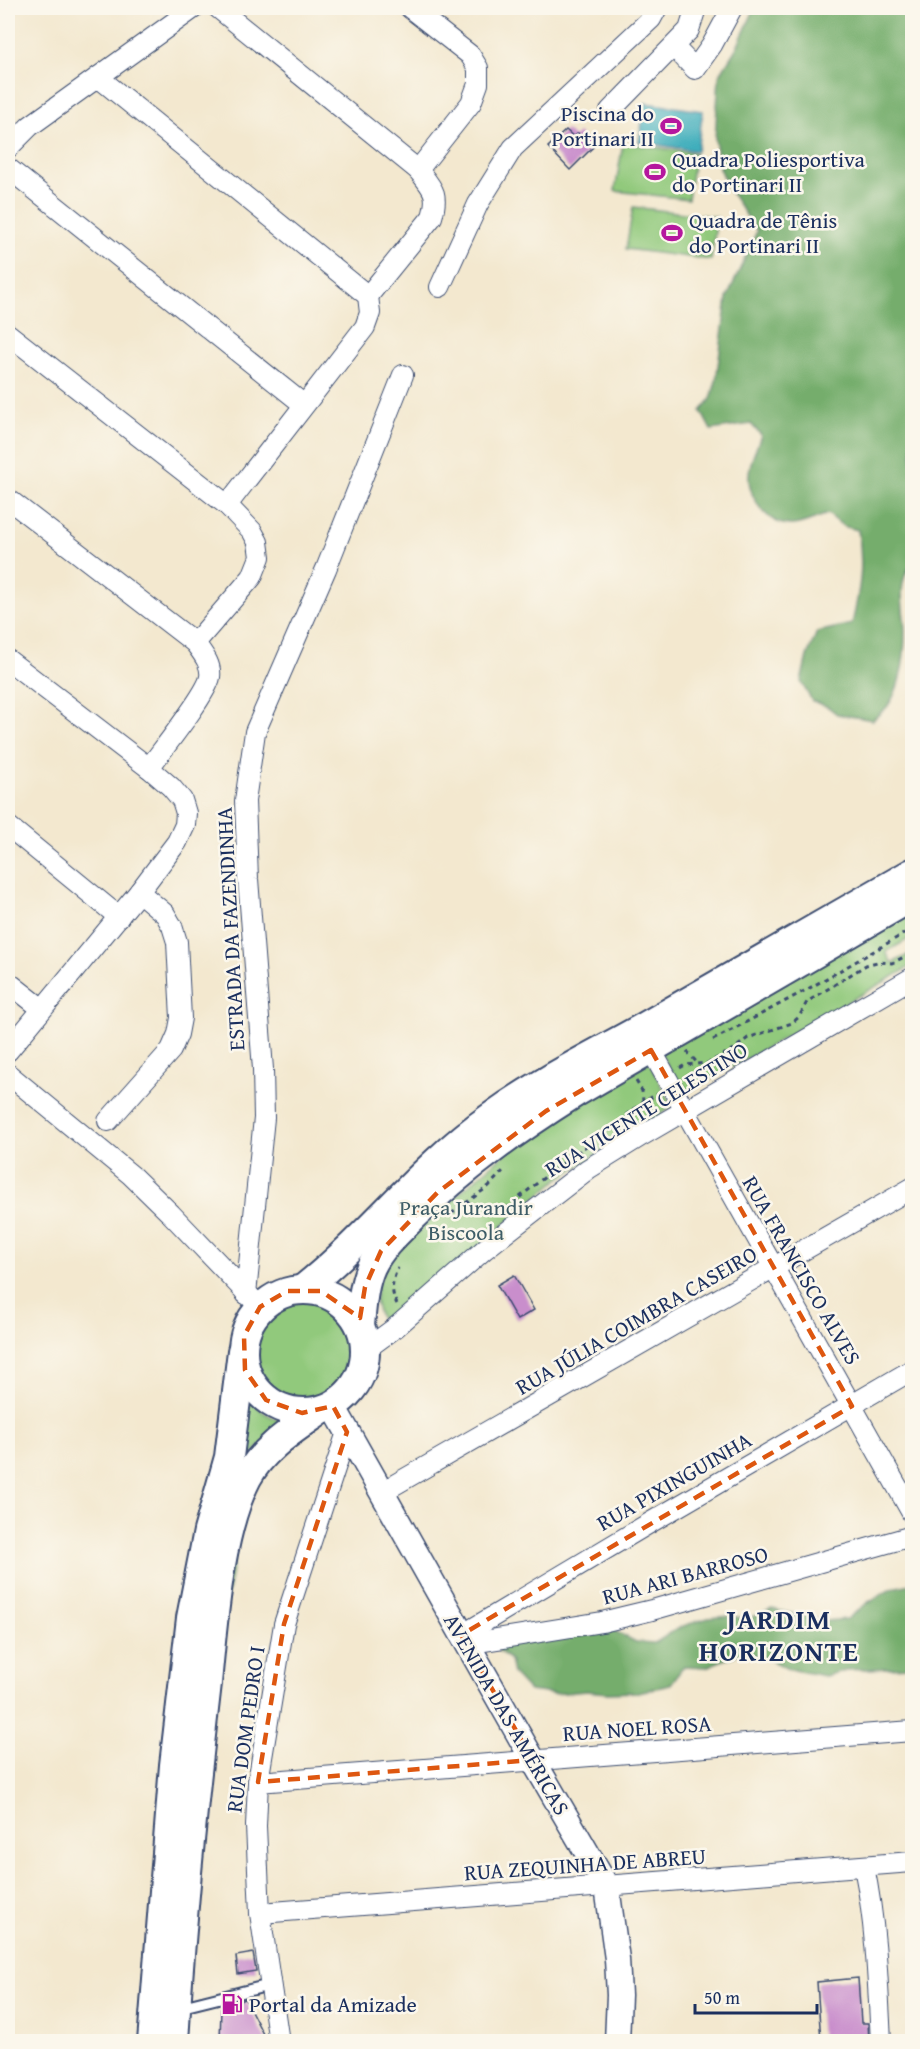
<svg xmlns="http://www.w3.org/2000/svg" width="920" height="2049" font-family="'Gentium Book Plus',serif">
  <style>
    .green { fill: #91c97c; stroke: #567c6d; stroke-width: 1.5 }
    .forest { fill: #74ad6c; stroke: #486e65; stroke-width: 1.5 }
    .water { fill: #3faebc; stroke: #2d6e8d; stroke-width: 1.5 }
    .building { fill: #c98ecc }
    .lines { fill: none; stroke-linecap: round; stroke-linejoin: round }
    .service-casing { stroke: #3b4b6f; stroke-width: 14 }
    .minor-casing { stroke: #3b4b6f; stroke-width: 22 }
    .tertiary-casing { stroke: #3b4b6f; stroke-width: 27 }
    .secondary-casing { stroke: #3b4b6f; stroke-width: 32 }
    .path { stroke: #3b4b6f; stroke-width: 3; stroke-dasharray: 4.5 4.5; stroke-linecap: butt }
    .service { stroke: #fff; stroke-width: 10 }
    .minor { stroke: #fff; stroke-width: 20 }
    .tertiary { stroke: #fff; stroke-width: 24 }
    .secondary { stroke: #fff; stroke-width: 28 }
    .marked { fill: none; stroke: #de5710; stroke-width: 4.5; stroke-dasharray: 12 8; stroke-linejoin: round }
    .labels { text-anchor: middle; stroke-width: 5; stroke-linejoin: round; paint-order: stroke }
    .poi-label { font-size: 22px; fill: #1b2f5e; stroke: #fbf7ec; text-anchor: start }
    .street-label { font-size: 22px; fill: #1b2f5e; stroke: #fbf7ec }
    .park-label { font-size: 22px; fill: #3e5d67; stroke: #fbf7ec }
    .district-label { font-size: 28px; font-weight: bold; letter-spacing: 1.5px; fill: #1b2f5e; stroke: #fbf7ec }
  </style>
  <rect width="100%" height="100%" fill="#fbf7ec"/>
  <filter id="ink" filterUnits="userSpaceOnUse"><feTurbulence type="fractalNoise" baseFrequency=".0167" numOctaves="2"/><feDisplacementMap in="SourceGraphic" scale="12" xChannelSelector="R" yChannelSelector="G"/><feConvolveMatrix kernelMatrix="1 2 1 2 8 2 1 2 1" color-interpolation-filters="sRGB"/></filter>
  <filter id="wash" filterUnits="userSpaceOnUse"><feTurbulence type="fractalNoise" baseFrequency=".008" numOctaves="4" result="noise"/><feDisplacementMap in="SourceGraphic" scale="24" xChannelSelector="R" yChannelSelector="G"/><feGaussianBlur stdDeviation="1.35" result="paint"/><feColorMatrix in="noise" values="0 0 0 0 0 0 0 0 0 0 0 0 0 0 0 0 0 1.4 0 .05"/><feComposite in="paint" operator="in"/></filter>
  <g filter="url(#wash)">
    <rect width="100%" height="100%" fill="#f3e8cf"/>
    <!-- green -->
    <g class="green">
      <path d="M 623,143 L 695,153 L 688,199 L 615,191 Z"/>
      <path d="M 633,207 L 717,217 L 711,260 L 626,249 Z"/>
      <path d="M 912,909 L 912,937 L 886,952 L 892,963 L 912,953 L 912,966 L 684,1094 L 660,1052 Z"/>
      <path d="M 649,1061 L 672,1107 L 558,1179 L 389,1323 L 380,1318 L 375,1302 L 377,1286 L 391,1253 L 527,1134 Z"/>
      <circle cx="304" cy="1352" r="53"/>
      <path d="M 245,1394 L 263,1412 L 283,1423 L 253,1454 L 169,1917 Z"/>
    </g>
    <!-- forest -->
    <g class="forest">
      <path d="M 755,8 L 912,8 L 912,564 C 896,582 904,608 905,631 C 905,655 902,687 887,707 C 883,711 878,715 873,720 L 837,714 L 828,707 L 812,701 L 801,682 L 807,656 L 817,632 L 852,624 C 860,589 864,565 858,530 L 843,526 L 828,514 C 817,517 803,525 792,525 C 770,526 751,502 749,481 C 747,466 757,449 761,435 L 751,424 L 711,430 L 701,411 L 711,399 L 716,381 L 727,298 L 757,231 L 729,190 L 720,170 L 715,139 L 719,76 L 737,47 Z"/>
      <path d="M 912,1576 L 912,1667 L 910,1667 L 846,1670 L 825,1676 L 788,1669 L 768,1659 L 743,1652 L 706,1667 L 684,1666 L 670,1685 L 638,1692 L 608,1693 L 586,1691 L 554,1694 L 529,1691 L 513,1674 L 510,1660 L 493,1646 L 607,1627 L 636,1642 L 655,1643 L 680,1627 L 708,1618 L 731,1616 L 747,1619 L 772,1609 L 826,1621 L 847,1619 L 870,1601 L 893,1588 L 911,1584 Z"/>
    </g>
    <!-- water -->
    <path class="water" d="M 645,103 L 703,111 L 697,151 L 639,142 Z"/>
    <g id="blocks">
      <!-- building -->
      <g class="building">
        <path d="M 566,130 L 574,137 L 578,133 L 593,147 L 570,170 L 548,147 Z"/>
        <path d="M 514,1275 L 534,1310 L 517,1320 L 497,1285 Z"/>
        <path d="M 253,1953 L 256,1971 L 238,1974 L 236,1956 Z"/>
        <path d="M 858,1978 L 861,2023 L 868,2023 L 869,2042 L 821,2042 L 817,1982 Z"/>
        <path d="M 245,1999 L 267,2042 L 220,2042 L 221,2009 Z"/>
      </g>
    </g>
  </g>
  <g filter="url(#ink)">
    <use href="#blocks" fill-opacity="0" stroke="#3b4b6f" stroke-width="1.5"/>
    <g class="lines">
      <defs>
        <path id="service" d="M 178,2008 L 270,1985"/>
        <g id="minor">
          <path d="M 218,8 L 418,170 C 433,189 439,193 432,217 L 368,296"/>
          <path d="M 410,8 L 470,55 L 478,68 L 478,84 L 471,103 L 418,170"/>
          <path d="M 674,47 L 695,69 L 712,45 L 732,8"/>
          <path d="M 98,77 L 368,296 L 370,313 L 365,327 L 227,505"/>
          <path d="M 610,111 L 689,30 L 696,8"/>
          <path d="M 8,148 L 30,126 L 194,8"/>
          <path d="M 8,168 L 303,404"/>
          <path d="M 440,287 L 478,204 L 513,148 L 651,19 L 657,8"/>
          <path d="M 8,334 L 227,505 L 252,531 L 258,542 L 260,557 L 252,577 L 195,643"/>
          <path d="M 8,499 L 195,643 C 202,653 212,664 210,677 C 207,694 162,750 149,768"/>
          <path d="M 8,660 L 149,768 L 171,787 L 182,800 L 186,813 L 185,825 L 177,842 L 139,892 L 8,1051"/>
          <path d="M 8,826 L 119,917"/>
          <path d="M 8,982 L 41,1008"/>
          <path d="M 651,1050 L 912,1513"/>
          <path d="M 8,1074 L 131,1175 L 171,1214 L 260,1307"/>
          <path d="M 108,1121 L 171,1050 L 178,1034 L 181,1018 L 177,942 L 172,926 L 165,914 L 139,892"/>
          <path d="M 246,1294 L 264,1118 L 263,1069 L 248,879 L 245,801 L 255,732 L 326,569 L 403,375"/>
          <path d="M 365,1350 L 395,1328 L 485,1249 L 588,1169 L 641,1136 L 912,978"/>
          <path d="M 382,1492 L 912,1188"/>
          <path d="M 462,1635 L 653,1521 L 912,1370"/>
          <path d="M 466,1644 L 602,1622 L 652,1610 L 912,1536"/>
          <path d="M 258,1782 L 912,1731"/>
          <path d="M 864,1867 C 876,1924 878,1983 881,2042"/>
          <path d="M 260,1913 L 912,1862"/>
          <path d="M 279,2042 L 260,1913 L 256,1826 L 258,1782 L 284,1624 L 347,1432"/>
        </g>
        <path id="tertiary" d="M 333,1406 L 533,1760 L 607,1887 L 617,1959 L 619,1995 L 617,2042"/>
        <g id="secondary">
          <path d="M 303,1289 C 370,1236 421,1166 491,1117 C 539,1082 592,1056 644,1027 C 734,976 823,924 912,873"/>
          <circle cx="304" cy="1351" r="61"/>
          <path d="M 360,1325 C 362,1306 363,1285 371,1267 C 381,1246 399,1231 415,1215 C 464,1167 518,1129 575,1093 L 912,897"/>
          <path d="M 152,2042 L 174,1765 L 191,1618 L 208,1531 L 229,1457 L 242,1351"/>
          <path d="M 174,2042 C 181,1922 193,1802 207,1683 C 213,1622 219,1532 247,1478 C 263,1448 293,1430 320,1411"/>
        </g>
      </defs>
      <!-- service casing -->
      <use href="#service" class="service-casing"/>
      <!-- minor casing -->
      <use href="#minor" class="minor-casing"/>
      <!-- tertiary casing -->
      <use href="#tertiary" class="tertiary-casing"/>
      <!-- secondary casing -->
      <use href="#secondary" class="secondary-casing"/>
      <!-- path -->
      <g class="path">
        <path d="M 713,1040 L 808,989 L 912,929"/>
        <path d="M 687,1051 L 698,1064"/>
        <path d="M 680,1068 L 685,1065 L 708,1063 L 734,1049 L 748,1038 L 792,1023 L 799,1017 L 807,1002 L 866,965 L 877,962 L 892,963 L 912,953"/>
        <path d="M 636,1081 L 642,1091 L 643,1101"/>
        <path d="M 506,1209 C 539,1180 574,1155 609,1129 C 626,1117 639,1103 658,1094"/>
        <path d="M 451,1214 L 489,1186 L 503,1171"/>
        <path d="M 397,1304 C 390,1292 392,1280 398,1268"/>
      </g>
      <!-- service -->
      <use href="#service" class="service"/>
      <!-- minor -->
      <use href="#minor" class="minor"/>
      <!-- tertiary -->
      <use href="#tertiary" class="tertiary"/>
      <!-- secondary -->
      <use href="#secondary" class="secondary"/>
    </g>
  </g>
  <!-- marked area -->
  <path class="marked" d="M 651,1050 L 852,1406 L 461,1635 L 533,1760 L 258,1782 L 284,1624 L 347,1432 L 333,1406 L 302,1413 L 266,1400 L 245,1370 L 244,1336 L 260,1307 L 287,1291 L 321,1291 L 360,1318 L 365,1287 L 381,1251 L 438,1192 L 546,1111 Z"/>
  <!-- icons -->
  <defs>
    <symbol id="stadium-bare" viewBox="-9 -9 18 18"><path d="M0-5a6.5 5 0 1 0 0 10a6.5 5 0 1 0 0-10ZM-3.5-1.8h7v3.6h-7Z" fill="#b5179e" stroke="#fbf7ec" stroke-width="2.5" paint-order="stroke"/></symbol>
    <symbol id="fuel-bare" viewBox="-9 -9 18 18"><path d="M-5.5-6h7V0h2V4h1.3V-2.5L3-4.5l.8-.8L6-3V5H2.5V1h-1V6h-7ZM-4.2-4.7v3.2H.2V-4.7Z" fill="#b5179e" stroke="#fbf7ec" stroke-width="2.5" paint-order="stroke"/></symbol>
  </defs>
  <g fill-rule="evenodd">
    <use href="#stadium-bare" x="656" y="111" width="30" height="30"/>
    <use href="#stadium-bare" x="640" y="157" width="30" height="30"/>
    <use href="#stadium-bare" x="657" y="218" width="30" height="30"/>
    <use href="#fuel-bare" x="217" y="1989" width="30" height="30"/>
  </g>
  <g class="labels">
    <!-- poi labels -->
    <g class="poi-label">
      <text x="654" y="121" text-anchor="end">Piscina do<tspan x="654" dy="25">Portinari II</tspan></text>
      <text x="672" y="167">Quadra Poliesportiva<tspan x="672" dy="25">do Portinari II</tspan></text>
      <text x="689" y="228">Quadra de Tênis<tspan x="689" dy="25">do Portinari II</tspan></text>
      <text x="249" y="2012">Portal da Amizade</text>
    </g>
    <!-- street labels -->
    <g class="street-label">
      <text transform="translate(230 929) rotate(-93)" y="8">ESTRADA DA FAZENDINHA</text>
      <text transform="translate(646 1109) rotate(-32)" y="8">RUA VICENTE CELESTINO</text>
      <text transform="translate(802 1270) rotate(60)" y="8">RUA FRANCISCO ALVES</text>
      <text transform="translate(636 1320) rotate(-30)" y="8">RUA JÚLIA COIMBRA CASEIRO</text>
      <text transform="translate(674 1481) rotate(-30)" y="8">RUA PIXINGUINHA</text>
      <text transform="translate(685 1575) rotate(-15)" y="8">RUA ARI BARROSO</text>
      <text transform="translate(507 1714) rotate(60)" y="8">AVENIDA DAS AMÉRICAS</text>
      <text transform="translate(637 1728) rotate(-4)" y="8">RUA NOEL ROSA</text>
      <text transform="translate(245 1729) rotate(-82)" y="8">RUA DOM PEDRO I</text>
      <text transform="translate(585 1864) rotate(-4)" y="8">RUA ZEQUINHA DE ABREU</text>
    </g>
    <!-- park labels -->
    <g class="park-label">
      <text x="466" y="1215">Praça Jurandir<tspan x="466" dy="25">Biscoola</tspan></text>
    </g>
    <!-- district labels -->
    <g class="district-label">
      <text x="779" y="1629">JARDIM<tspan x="779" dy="32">HORIZONTE</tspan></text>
    </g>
  </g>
  <!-- margin -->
  <rect width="920" height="2049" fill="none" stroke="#fbf7ec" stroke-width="30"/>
  <!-- scale -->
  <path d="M695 2004v9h122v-9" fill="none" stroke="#1b2f5e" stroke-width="3"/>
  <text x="704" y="2004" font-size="18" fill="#1b2f5e" stroke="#fbf7ec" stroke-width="4.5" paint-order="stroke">50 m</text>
</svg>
